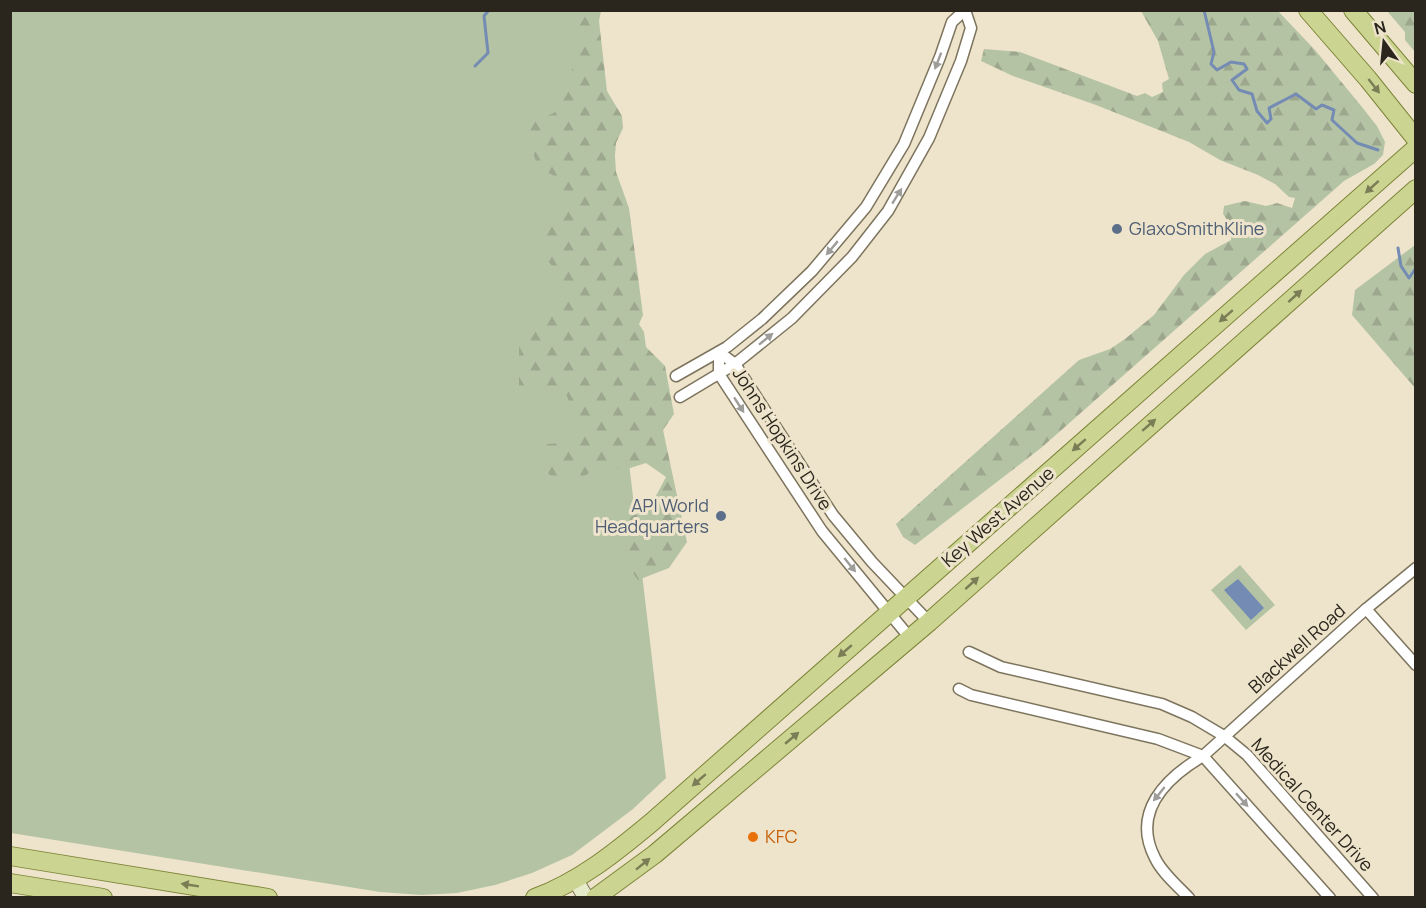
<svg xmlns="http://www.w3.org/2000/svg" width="1426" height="908" font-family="Manrope,sans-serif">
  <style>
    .grass { fill: #b5c3a5 }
    .forest { fill: url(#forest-firs) }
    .water { fill: #748bb4 }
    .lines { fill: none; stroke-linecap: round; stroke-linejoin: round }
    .stream { stroke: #748bb4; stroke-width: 3 }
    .minor-casing { stroke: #7d745e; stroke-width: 13 }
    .secondary-casing { stroke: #7d745e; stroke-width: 17 }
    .primary-casing { stroke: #7d8538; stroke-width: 20 }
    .minor { stroke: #fff; stroke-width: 10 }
    .secondary { stroke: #e5eac8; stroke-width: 15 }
    .primary { stroke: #cbd490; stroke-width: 18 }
    .oneway { fill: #9f9d99 }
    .oneway2 { fill: #7a7d56 }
    .service-dot { fill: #5c6f8a; stroke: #eee4cb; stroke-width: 2 }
    .food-dot { fill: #e8710a; stroke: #eee4cb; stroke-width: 2 }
    .labels { text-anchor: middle; stroke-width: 6; stroke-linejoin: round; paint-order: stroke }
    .service-label { font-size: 18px; fill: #4e5e75; stroke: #eee4cb; text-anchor: start }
    .street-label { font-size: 18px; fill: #2a261d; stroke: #eee4cb }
    .food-label { font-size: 18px; fill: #c56008; stroke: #eee4cb; text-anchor: start }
  </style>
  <defs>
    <pattern id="forest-firs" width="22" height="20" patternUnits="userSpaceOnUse" patternTransform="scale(1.5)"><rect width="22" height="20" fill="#b5c3a5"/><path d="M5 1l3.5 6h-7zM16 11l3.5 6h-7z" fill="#9ca78e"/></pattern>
  </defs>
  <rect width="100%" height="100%" fill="#eee4cb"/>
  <!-- grass -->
  <g class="grass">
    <path d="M 10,11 L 576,11 L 666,778 L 633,809 L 572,855 L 532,873 L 495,885 L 457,893 L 422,895 L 380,892 L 11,833 Z"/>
    <path d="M 1240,565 L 1275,605 L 1246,630 L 1211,590 Z"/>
  </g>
  <!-- forest -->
  <g class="forest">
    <path d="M 573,11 L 601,11 L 599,21 L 607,91 L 622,116 L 623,128 L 616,143 L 615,156 L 616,172 L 629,208 L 643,315 L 639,324 L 644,332 L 646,347 L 665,366 L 674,414 L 663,430 L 687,542 L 669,568 L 638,580 L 619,553 L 617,524 L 650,507 L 666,477 L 646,463 L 624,470 L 603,462 L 586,475 L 563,484 L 543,470 L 545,444 L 568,443 L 584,431 L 582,420 L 573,417 L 572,409 L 563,386 L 536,389 L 519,407 L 519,339 C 528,330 553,307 557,297 C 569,267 534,259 540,239 C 544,228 555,223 561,214 C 563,209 564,201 565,195 L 556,177 L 538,167 L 532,150 L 528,123 L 554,113 L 570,78 L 578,45 Z"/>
    <path d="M 1141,11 L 1278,11 L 1315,50 L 1362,107 L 1377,126 L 1385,142 L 1383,155 L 1374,164 L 1344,181 L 1041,448 L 915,545 L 903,537 L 896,524 L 1079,360 L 1110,349 L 1125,339 L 1154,315 L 1184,275 L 1205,254 L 1231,240 L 1232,227 L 1223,214 L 1224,206 L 1245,201 L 1266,206 L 1277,203 L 1292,208 L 1295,198 L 1289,197 L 1275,184 L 1258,175 L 1220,160 L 1189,142 L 1096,105 L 1013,76 L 981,61 L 984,49 L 1020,52 L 1137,96 L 1145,93 L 1152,97 L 1163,92 L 1162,83 L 1169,79 L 1158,41 Z"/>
    <path d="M 1387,11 L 1415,11 L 1415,52 L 1405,40 L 1405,32 Z"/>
    <path d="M 1415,245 L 1415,388 L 1352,315 L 1355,290 Z"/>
  </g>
  <!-- water -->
  <path class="water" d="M 1238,579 L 1264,608 L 1251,620 L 1224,590 Z"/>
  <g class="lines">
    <!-- stream -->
    <g class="stream">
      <path d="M 1204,10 L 1214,52 L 1211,64 L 1217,70 L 1231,62 L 1244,64 L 1247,69 L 1232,80 L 1239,90 L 1252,94 L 1257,111 L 1267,123 L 1271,119 L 1269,108 L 1296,94 L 1316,109 L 1322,105 L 1334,110 L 1332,120 L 1357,143 L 1378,150"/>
      <path d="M 475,66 L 488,53 L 484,16 L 489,10"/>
      <path d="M 1398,248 L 1401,266 L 1409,278 L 1416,268"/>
    </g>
    <defs>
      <g id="minor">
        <path d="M 719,352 L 719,374 L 822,531 L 910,638"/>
        <path d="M 719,352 L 735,364 L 833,515 L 872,562 L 929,622"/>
        <path d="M 676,376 L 727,347 L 762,319 L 812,271 L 866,207 L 904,144 L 940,57 L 952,22 L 964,11"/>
        <path d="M 680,397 L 735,364 L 792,318 L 852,257 L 888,211 L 929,138 L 961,61 L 971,28 L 965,10"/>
        <path d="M 1366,609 L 1416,665"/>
        <path d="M 969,652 L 1001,667 L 1162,704 L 1192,717 L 1224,736 L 1247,755 L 1373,898"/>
        <path d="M 959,689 L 971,695 L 1158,739 L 1203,756 L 1330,898"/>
        <path d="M 1189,898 C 1178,886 1162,873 1155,858 C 1131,812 1166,778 1203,756 L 1366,609 L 1416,568"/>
      </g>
      <path id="secondary" d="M 575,879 L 586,898"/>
      <g id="primary">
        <path d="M 1308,10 L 1368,79 L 1416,139"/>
        <path d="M 1353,10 L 1416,84"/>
        <path d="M 10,856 L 268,898"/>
        <path d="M 10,883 L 103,898"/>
        <path d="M 535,898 C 579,882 616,852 652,822 L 1416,148"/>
        <path d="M 595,898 L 655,854 L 929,622 L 1416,189"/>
      </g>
    </defs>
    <!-- minor casing -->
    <use href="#minor" class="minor-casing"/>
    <!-- secondary casing -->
    <use href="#secondary" class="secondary-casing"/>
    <!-- primary casing -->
    <use href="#primary" class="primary-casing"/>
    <!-- minor -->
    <use href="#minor" class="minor"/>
    <!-- secondary -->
    <use href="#secondary" class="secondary"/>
    <!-- primary -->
    <use href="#primary" class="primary"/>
  </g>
  <!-- one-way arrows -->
  <defs><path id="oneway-solid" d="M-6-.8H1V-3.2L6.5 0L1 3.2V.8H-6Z" transform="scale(1.5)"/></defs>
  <g class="oneway">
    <use href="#oneway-solid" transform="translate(938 61) rotate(111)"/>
    <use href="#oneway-solid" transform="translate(897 196) rotate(-58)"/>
    <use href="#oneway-solid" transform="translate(832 248) rotate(130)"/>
    <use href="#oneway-solid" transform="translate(766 339) rotate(-39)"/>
    <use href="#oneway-solid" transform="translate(739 405) rotate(57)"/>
    <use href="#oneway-solid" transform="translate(850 565) rotate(51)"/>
    <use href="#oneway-solid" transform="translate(1159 794) rotate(129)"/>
    <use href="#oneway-solid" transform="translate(1242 800) rotate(48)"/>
  </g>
  <g class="oneway2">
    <use href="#oneway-solid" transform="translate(1374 86) rotate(52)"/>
    <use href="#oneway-solid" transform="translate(1372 187) rotate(138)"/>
    <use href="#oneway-solid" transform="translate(1295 296) rotate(-42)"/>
    <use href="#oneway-solid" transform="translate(1226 316) rotate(139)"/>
    <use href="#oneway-solid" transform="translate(1149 425) rotate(-41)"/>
    <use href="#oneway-solid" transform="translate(1079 445) rotate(139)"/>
    <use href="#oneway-solid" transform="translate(972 583) rotate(-42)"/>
    <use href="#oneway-solid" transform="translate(845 651) rotate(139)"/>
    <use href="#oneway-solid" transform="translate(792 738) rotate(-40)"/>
    <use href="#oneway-solid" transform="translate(699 780) rotate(139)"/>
    <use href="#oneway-solid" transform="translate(643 864) rotate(-39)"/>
    <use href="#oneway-solid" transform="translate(190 885) rotate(-171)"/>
  </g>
  <!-- markers -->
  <g class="service-dot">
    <circle cx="1117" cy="229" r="6"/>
    <circle cx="721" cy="516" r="6"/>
  </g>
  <circle class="food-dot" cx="753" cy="837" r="6"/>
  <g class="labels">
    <!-- service labels -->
    <g class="service-label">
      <text x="1129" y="235">GlaxoSmithKline</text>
      <text x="709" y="512" text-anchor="end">API World<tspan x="709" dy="21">Headquarters</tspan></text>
    </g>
    <!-- street labels -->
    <g class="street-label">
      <text transform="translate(782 439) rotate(57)" y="6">Johns Hopkins Drive</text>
      <text transform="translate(998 517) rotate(-41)" y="6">Key West Avenue</text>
      <text transform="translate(1297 649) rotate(-42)" y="6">Blackwell Road</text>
      <text transform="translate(1312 805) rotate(48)" y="6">Medical Center Drive</text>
    </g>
    <!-- food labels -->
    <g class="food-label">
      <text x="765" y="843">KFC</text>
    </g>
  </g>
  <!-- border -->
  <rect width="1426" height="908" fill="none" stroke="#2a261d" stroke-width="24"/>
  <!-- north arrow -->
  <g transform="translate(1384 42) rotate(345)" stroke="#eee4cb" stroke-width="4.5" paint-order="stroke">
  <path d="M0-4.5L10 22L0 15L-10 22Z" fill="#2a261d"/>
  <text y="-9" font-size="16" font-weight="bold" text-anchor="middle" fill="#2a261d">N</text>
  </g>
</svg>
